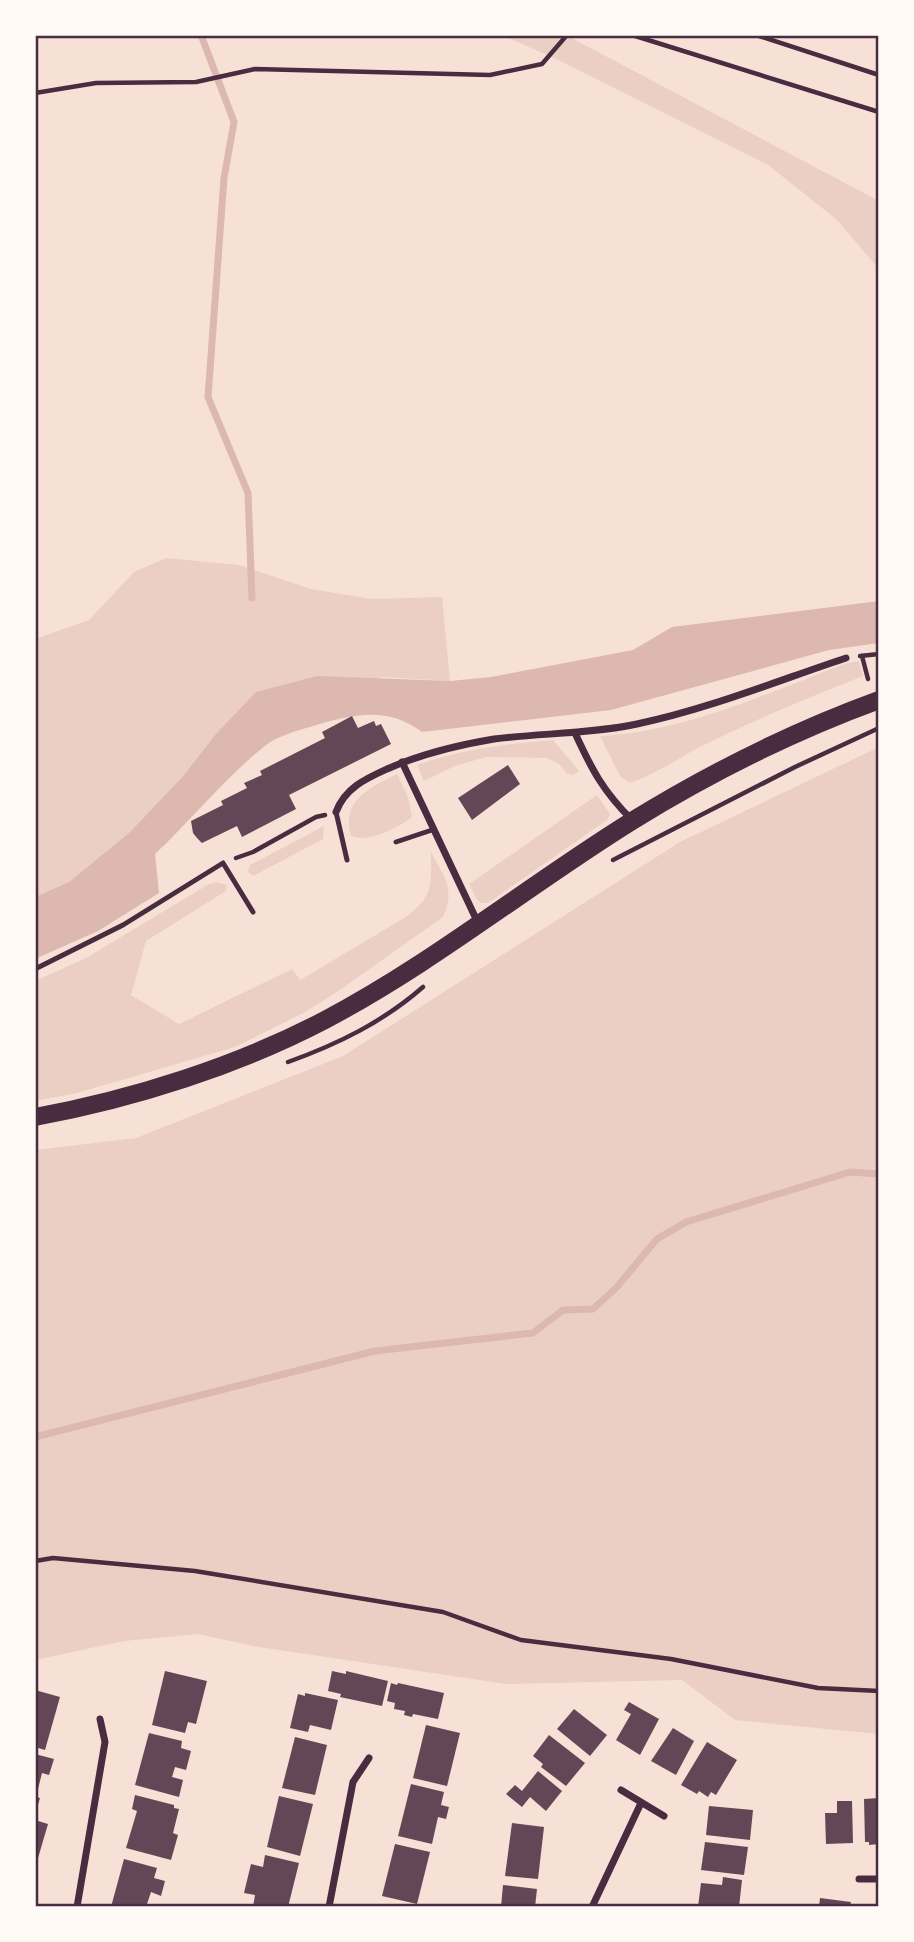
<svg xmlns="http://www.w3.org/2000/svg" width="914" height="1942" font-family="'Sofia Sans Condensed',sans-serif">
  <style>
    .green { fill: #ebcfc5 }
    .water { fill: #dcb8b0 }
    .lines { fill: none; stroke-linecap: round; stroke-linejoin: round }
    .stream { stroke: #dcb8b0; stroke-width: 7 }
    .building { fill: #644757 }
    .path { stroke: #4a2c40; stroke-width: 4.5 }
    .service { stroke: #4a2c40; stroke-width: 5 }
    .minor { stroke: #4a2c40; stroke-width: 7 }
    .primary { stroke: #4a2c40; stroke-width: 18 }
    .neatline { fill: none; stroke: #4a2c40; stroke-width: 2.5 }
  </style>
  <rect width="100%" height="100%" fill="#f7e1d7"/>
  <!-- green -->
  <g class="green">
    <path d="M 502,35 L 566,35 L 879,201 L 879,269 L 836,219 L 768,165 L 552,57 Z"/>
    <path d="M 166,558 L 239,565 L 311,589 L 372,599 L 442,597 L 450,681 L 382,677 L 215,735 L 184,775 L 130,832 L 69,882 L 35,897 L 35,639 L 89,620 L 134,572 Z"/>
    <path d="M 859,661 L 863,676 C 810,697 757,719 706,744 C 679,757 659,773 630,783 L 620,776 L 600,736 C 687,731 767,693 847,663 Z"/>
    <path d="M 553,740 L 579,771 L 573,775 L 567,774 L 559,764 L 547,758 L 486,757 L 455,766 L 424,781 L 417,765 C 462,749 506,744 553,740 Z"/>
    <path d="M 879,747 L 879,1734 L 735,1720 L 682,1680 L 506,1684 L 253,1646 L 198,1634 L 124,1641 L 35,1660 L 35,1150 L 136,1138 L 343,1056 L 680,842 Z"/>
    <path d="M 397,774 L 408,797 L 412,817 C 398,828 369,843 351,836 C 341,799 370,788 397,774 Z"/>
    <path d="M 597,795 L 610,814 L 607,820 L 488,903 L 482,903 L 477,900 L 469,884 Z"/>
    <path d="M 324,826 L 323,839 L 253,876 L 248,872 L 250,865 Z"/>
    <path d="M 431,852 C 444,877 456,889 443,917 L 337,992 L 305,1012 L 235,1047 L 77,1093 L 35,1101 L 35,981 L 86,958 L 209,884 L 216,882 L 227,885 L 226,891 L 146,941 L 131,995 L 179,1024 L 292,969 L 300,980 L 406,917 C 434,896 431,885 431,852 Z"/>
  </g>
  <!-- water -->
  <path class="water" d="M 879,601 L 879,643 L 829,650 L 611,710 L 422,732 C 386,705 350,715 310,727 C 296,731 278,736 266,745 C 226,777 192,819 155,854 L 159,893 L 98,931 L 35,959 L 35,897 L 69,882 L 130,832 L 184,775 L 215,735 L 256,692 L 317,676 L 450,681 L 491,677 L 633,650 L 672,627 Z"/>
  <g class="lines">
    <!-- stream -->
    <g class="stream">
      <path d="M 201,35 L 234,122 L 224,178 L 208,397 L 248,493 L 252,598"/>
      <path d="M 35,1437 L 375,1351 L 533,1333 L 563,1310 L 593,1309 L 616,1288 L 657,1239 L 686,1222 L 850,1172 L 879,1174"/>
    </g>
  </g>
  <!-- building -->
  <g class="building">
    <path d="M 352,716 L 358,728 L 374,721 L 376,726 L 381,724 L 391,744 L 289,795 L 296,809 L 242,837 L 237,826 L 202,843 L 197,838 L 193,833 L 191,821 L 223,805 L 221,801 L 247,788 L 244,783 L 262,775 L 260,771 L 325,738 L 322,732 Z"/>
    <path d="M 508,765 L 520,784 L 472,820 L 458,798 Z"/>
    <path d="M 165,1671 L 207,1681 L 196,1724 L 188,1722 L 185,1733 L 152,1725 Z"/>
    <path d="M 332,1671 L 346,1674 L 346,1671 L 388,1681 L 382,1706 L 340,1697 L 341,1694 L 328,1691 Z"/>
    <path d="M 391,1683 L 397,1685 L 398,1683 L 444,1693 L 438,1719 L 413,1714 L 412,1717 L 404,1715 L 405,1711 L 394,1709 L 395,1703 L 387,1701 Z"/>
    <path d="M 35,1690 L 60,1697 L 45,1750 L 35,1747 Z"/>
    <path d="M 305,1693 L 338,1700 L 331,1730 L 310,1725 L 308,1732 L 290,1728 L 298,1694 L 305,1696 Z"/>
    <path d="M 629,1702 L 659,1719 L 640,1755 L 616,1740 L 631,1714 L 624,1710 Z"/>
    <path d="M 574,1709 L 607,1735 L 590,1756 L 557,1729 Z"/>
    <path d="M 426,1725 L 460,1733 L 447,1786 L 413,1778 Z"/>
    <path d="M 673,1728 L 694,1741 L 676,1775 L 651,1761 Z"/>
    <path d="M 149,1733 L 182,1741 L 181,1748 L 191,1751 L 186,1770 L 175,1767 L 172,1777 L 183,1780 L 179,1797 L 135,1785 Z"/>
    <path d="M 549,1735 L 585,1763 L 566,1786 L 541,1767 L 543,1764 L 533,1756 Z"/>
    <path d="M 295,1737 L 327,1745 L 315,1795 L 282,1788 Z"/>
    <path d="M 707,1742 L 737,1760 L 716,1795 L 711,1792 L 708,1797 L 699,1791 L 697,1794 L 681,1785 Z"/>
    <path d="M 35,1754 L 54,1759 L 49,1775 L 42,1773 L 36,1797 L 40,1798 L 36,1812 Z"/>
    <path d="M 538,1771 L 562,1791 L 546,1811 L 530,1797 L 522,1807 L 506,1794 L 515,1785 L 522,1791 Z"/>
    <path d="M 411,1784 L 444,1792 L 441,1805 L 449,1807 L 446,1819 L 438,1817 L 432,1844 L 398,1836 Z"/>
    <path d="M 135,1795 L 174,1805 L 174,1808 L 179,1809 L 173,1833 L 178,1835 L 171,1860 L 126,1848 L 137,1811 L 132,1809 Z"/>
    <path d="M 279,1796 L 313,1804 L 300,1856 L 267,1847 Z"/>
    <path d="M 879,1798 L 879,1844 L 869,1845 L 869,1842 L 865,1842 L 864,1799 Z"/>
    <path d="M 837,1801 L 852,1801 L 853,1843 L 826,1844 L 825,1813 L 837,1813 Z"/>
    <path d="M 709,1806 L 753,1810 L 750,1840 L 706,1835 Z"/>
    <path d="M 35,1820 L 48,1824 L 36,1865 L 35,1865 Z"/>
    <path d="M 512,1823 L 544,1827 L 538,1879 L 505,1876 Z"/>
    <path d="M 705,1842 L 748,1847 L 744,1875 L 701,1870 Z"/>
    <path d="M 395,1844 L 430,1852 L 417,1904 L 382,1896 Z"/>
    <path d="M 265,1855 L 299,1863 L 288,1907 L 253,1907 L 255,1895 L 244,1893 L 251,1864 L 263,1867 Z"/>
    <path d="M 124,1859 L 157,1868 L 154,1878 L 165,1881 L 161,1896 L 151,1892 L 146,1907 L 111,1907 Z"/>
    <path d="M 723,1877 L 742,1880 L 739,1907 L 698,1907 L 701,1883 L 722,1885 Z"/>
    <path d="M 503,1885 L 537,1889 L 535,1907 L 501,1907 Z"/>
    <path d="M 820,1898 L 851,1902 L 850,1907 L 819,1907 Z"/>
  </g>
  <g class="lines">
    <!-- path -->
    <g class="path">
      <path d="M 632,35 L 879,112"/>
      <path d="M 756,35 L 879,75"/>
      <path d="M 35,93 L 96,83 L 196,82 L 255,69 L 490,75 L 542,64 L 567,35"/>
      <path d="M 860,656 L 879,654"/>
      <path d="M 862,656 L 868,679"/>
      <path d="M 236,858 L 253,852 L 316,817 L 325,815"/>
      <path d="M 613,860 L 795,767 L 879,728"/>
      <path d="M 288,1062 C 338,1044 383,1022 423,987"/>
      <path d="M 35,1561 L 53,1558 L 195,1571 L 443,1612 L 521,1640 L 671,1659 L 818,1688 L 879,1691"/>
    </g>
    <!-- service -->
    <g class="service">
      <path d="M 336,812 L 347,860"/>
      <path d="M 396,842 L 432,830"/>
      <path d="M 35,969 L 123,925 L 223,863 L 253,912"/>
    </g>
    <!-- minor -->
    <g class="minor">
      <path d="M 575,733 C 592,770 603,791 632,820"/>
      <path d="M 402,762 L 478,923"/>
      <path d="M 336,812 C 345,788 365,779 387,769 C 421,754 458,745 494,739 C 542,733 590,734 637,724 C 708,709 777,681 846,658"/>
      <path d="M 621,1790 L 664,1816"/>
      <path d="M 859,1879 L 879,1879"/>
      <path d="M 77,1907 L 105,1742 L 100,1719"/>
      <path d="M 329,1907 L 353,1782 L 369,1758"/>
      <path d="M 592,1907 L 641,1803"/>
    </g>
    <!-- primary -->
    <path class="primary" d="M 35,1117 C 133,1099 237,1066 325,1020 C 433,963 529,885 632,821 C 710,773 794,731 879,700"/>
  </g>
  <!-- border -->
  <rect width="914" height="1942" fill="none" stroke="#fffaf5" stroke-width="74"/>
  <rect x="37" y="37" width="840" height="1868" class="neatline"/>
</svg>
